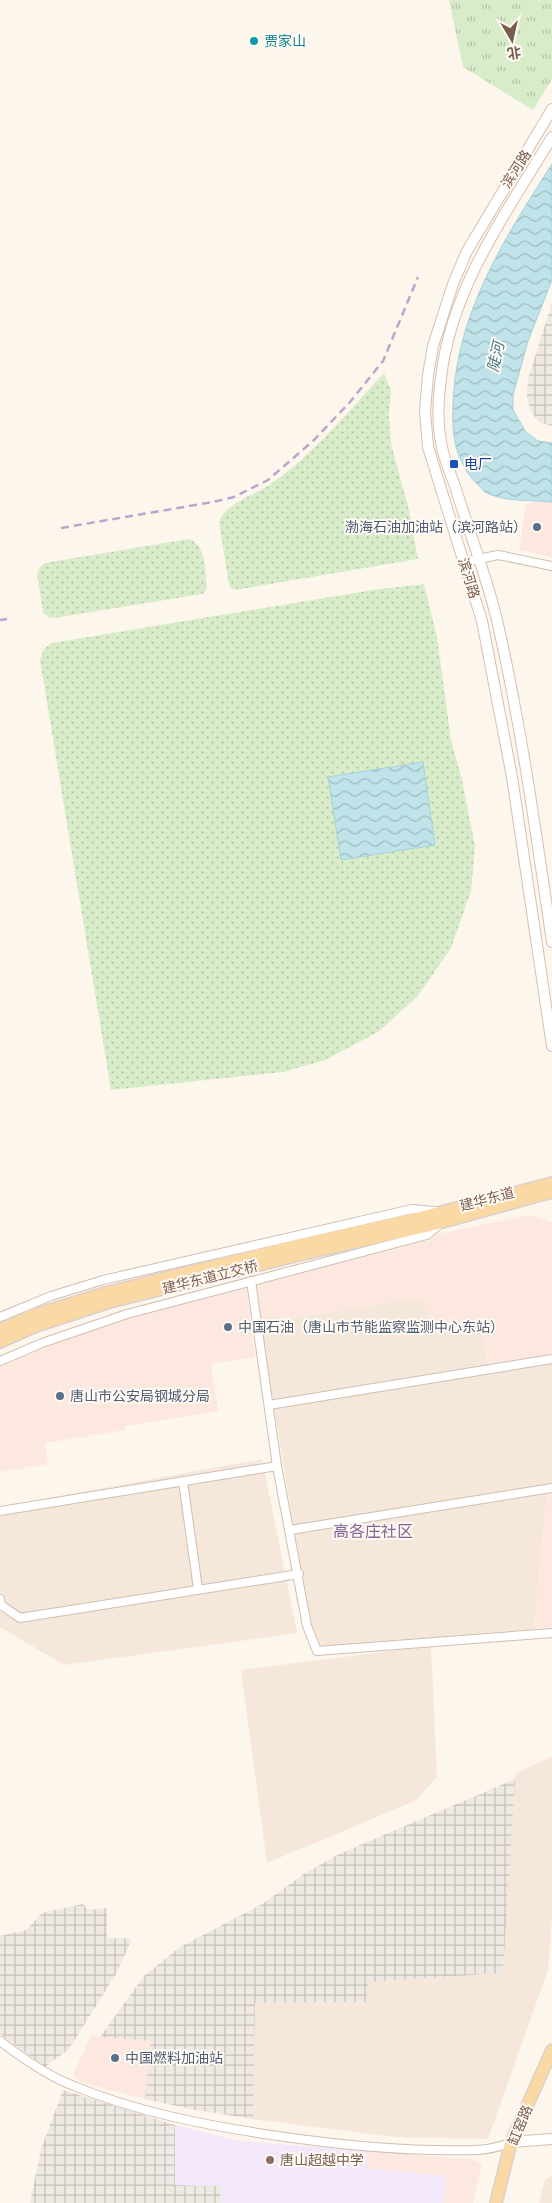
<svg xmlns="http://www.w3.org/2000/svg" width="552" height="2203" font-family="'Exo 2','Noto Sans SC',sans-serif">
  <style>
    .residential { fill: #f5e8da }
    .commercial { fill: #fde8e0 }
    .industrial { fill: url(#industrial-grid) }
    .education { fill: #f3e8fa }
    .park { fill: url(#park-tufts) }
    .garden { fill: url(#garden-dots) }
    .water { fill: url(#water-waves); stroke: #a5d3da }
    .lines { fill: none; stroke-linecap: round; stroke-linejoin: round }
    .street-casing { stroke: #d1beb0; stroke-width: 10 }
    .secondary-casing { stroke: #d6c0b0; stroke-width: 12 }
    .primary-casing { stroke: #dad1cd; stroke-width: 14 }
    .street { stroke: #fff; stroke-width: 8 }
    .secondary { stroke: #fff; stroke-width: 10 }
    .primary { stroke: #fbd9a5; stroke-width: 11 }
    .rail { stroke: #b9a8c9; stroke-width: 2.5; stroke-dasharray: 8 5; stroke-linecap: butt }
    .culture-dot { fill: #0f9aa8; stroke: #fffaf3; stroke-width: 2 }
    .transit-dot { fill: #1a4fb4; stroke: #fffaf3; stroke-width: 2 }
    .service-dot { fill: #5c6f8a; stroke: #fffaf3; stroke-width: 2 }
    .education-dot { fill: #8d6e63; stroke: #fffaf3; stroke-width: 2 }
    .labels { text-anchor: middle; stroke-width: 4; stroke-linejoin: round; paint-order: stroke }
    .culture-label { font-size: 14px; fill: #0d838f; stroke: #fffaf3; text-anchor: start }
    .street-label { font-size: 14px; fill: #7a5c4d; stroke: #fffaf3 }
    .transit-label { font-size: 14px; fill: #164399; stroke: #fffaf3; text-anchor: start }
    .service-label { font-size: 14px; fill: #4e5e75; stroke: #fffaf3; text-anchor: start }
    .education-label { font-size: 14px; fill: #785e54; stroke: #fffaf3; text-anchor: start }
    .water-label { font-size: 15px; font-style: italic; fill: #437c86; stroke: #fffaf3 }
    .quarter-label { font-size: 16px; fill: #846695; stroke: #fffaf3 }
  </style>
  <defs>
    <pattern id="industrial-grid" width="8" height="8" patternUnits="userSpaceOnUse" patternTransform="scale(1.25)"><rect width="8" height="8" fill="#efe9e4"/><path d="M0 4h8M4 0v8" fill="none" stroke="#c7c0bb"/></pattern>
    <pattern id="park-tufts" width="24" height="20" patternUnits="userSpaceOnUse" patternTransform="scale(1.25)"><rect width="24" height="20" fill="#d8ecc9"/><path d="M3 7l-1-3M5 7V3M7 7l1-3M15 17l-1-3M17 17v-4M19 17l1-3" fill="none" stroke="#b4c2a5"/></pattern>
    <pattern id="garden-dots" width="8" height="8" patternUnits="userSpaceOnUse" patternTransform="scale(1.25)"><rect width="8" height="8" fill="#d8ecc9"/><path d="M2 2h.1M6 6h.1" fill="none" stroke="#b4c2a5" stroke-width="1.8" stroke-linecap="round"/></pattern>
    <pattern id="water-waves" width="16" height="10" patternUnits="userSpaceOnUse" patternTransform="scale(1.25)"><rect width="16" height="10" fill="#bfe3e8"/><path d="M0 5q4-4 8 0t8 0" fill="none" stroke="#a0bbbe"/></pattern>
  </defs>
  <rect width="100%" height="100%" fill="#fdf6ec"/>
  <!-- residential -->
  <g class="residential">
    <path d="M 423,1297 L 482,1329 L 488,1364 L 552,1354 L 552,1490 L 547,1492 L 534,1629 L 318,1647 L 310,1626 L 260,1323 Z"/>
    <path d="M 262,1459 L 297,1633 L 64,1665 L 0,1627 L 0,1507 Z"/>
    <path d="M 431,1646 L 437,1777 L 415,1801 L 267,1863 L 241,1670 Z"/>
    <path d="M 552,1756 L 552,1918 L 548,1970 L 488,2139 L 395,2137 L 253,2119 L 255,2003 L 366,2002 L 368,1982 L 503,1973 L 515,1774 Z"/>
    <path d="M 552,2176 L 552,2203 L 539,2203 L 545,2180 Z"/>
  </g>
  <!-- commercial -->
  <g class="commercial">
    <path d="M 540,501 L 552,502 L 552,557 L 519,550 L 526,504 Z"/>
    <path d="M 530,1215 L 552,1222 L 552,1354 L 488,1364 L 482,1329 L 430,1334 L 423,1297 L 260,1323 L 255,1284 L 427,1241 L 437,1234 Z"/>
    <path d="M 246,1285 L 255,1357 L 211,1364 L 218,1411 L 125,1426 L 125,1430 L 45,1443 L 48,1464 L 0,1472 L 0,1366 L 44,1346 L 104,1324 Z"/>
    <path d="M 552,1490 L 552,1627 L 534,1629 L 547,1491 Z"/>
    <path d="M 91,2036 L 152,2041 L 145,2099 L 80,2082 L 73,2075 Z"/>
    <path d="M 367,2151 L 470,2159 L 482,2164 L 473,2203 L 444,2203 L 446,2177 L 366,2168 Z"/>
  </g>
  <!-- industrial -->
  <g class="industrial">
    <path d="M 552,303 L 552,426 L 539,422 L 530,410 L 527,396 L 528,379 Z"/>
    <path d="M 515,1779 L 503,1973 L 368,1982 L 367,2002 L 255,2003 L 253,2119 L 195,2110 L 145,2099 L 151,2041 L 100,2037 L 144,1976 L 180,1947 L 262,1904 L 304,1874 L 339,1854 Z"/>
    <path d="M 83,1904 L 88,1910 L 107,1908 L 107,1938 L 129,1938 L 131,1941 L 117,1972 L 69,2049 L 45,2067 L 0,2034 L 0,1936 L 26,1930 L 42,1913 Z"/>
    <path d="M 63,2090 L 175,2125 L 175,2185 L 221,2186 L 220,2203 L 30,2203 L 41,2149 Z"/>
  </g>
  <!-- education -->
  <path class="education" d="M 175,2125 L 241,2141 L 367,2151 L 366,2168 L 446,2176 L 444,2203 L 220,2203 L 220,2186 L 175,2185 Z"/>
  <!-- park -->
  <path class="park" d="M 449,0 L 552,0 L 552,79 L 533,110 L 463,67 Z"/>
  <!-- garden -->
  <g class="garden">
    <path d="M 384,373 L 391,390 L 389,414 L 391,444 L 408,506 L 418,559 L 235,590 L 231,588 L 229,585 L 219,522 C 224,504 254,495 268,486 C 312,456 348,412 384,373 Z"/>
    <path d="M 189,539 C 206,544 205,571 207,586 L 206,590 L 202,594 L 54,618 L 48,617 L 43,612 L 37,573 L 40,567 L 45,563 Z"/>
    <path d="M 424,584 L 437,637 L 451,740 L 462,780 L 475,846 L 471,891 L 451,948 L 417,997 L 378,1032 L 325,1060 L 283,1072 L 111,1090 L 40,660 L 44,649 L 52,643 L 373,590 Z"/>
  </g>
  <!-- water -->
  <g class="water">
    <path d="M 552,164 L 552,280 L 528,341 L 513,395 L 513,410 L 526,432 L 538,441 L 552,443 L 552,502 C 531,500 503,502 485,492 C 481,489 478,484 474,481 C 460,464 454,447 453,425 C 449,325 500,245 552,164 Z"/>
    <path d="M 423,762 L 435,845 L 341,860 L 328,777 Z"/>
  </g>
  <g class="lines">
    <defs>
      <g id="street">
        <path d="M 464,562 L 498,555 L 552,566"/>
        <path d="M 251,1281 L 277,1466 L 307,1626 L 317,1651 L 552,1633"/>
        <path d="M 0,1317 L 51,1296 L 103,1280 L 412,1209 L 435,1211"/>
        <path d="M 0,1361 L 42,1343 L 127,1314 L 427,1235 L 440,1224"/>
        <path d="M 269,1405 L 552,1359"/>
        <path d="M 183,1481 L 198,1589"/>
        <path d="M 0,1511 L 277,1466"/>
        <path d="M 290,1530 L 552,1488"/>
        <path d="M 0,1599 L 1,1605 L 20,1618 L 299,1574"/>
        <path d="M 0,2041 C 22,2058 47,2076 74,2086 C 137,2112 205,2125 271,2135 C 325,2143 379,2149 433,2150 C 459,2150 488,2153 511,2142"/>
      </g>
      <g id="secondary">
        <path d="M 552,109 L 467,251 L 453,284 L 433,346 L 428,375 L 425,411 L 428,447 L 482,621 L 512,777 L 552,1046"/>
        <path d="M 552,137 C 506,213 451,288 441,378 C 438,399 437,421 441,442 C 443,457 450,472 455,486 C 468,529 485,572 496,616 C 521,723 536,833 552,942"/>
        <path d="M 511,2142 L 552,2139"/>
      </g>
      <g id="primary">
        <path d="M 0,1330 L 31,1316 L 105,1293 L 298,1245 L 422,1217 L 552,1183"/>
        <path d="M 0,1342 L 36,1326 L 110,1302 L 303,1254 L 424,1227 L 552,1192"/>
        <path d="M 496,2203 L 511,2142 L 552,2050"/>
      </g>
    </defs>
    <!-- street casing -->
    <use href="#street" class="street-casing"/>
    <!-- secondary casing -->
    <use href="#secondary" class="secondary-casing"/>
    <!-- primary casing -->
    <use href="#primary" class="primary-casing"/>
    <!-- street -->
    <use href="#street" class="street"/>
    <!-- secondary -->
    <use href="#secondary" class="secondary"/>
    <!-- primary -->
    <use href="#primary" class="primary"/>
    <!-- rail -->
    <g class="rail">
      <path d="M 61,528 L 213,502 L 234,497 L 268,480 L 314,440 L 350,402 L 383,361 L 418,277"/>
      <path d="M 0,620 L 7,619"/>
    </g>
  </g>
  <!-- markers -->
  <circle class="culture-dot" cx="254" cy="41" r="5"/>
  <rect class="transit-dot" x="449" y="459" width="10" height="10" rx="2.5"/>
  <g class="service-dot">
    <circle cx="537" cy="527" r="5"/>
    <circle cx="228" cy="1327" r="5"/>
    <circle cx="60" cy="1396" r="5"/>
    <circle cx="115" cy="2058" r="5"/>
  </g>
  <circle class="education-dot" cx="270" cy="2160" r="5"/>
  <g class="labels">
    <!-- culture labels -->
    <g class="culture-label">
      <text x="264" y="46">贾家山</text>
    </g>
    <!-- street labels -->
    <g class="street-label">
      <text transform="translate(516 169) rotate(-57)" y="5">滨河路</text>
      <text transform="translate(469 578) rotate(73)" y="5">滨河路</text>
      <text transform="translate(487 1199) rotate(-15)" y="5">建华东道</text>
      <text transform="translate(210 1277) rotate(-14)" y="5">建华东道立交桥</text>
      <text transform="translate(520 2125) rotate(-68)" y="5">缸窑路</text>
    </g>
    <!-- transit labels -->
    <g class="transit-label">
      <text x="464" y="469">电厂</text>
    </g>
    <!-- service labels -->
    <g class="service-label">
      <text x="527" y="532" text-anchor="end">渤海石油加油站（滨河路站）</text>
      <text x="238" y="1332">中国石油（唐山市节能监察监测中心东站）</text>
      <text x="70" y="1401">唐山市公安局钢城分局</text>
      <text x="125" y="2063">中国燃料加油站</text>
    </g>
    <!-- education labels -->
    <g class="education-label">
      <text x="280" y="2165">唐山超越中学</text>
    </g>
    <!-- water labels -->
    <g class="water-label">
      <text transform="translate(496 357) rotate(-77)" y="5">陡河</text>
    </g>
    <!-- quarter labels -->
    <g class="quarter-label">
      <text x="373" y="1537">高各庄社区</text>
    </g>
  </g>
  <!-- north arrow -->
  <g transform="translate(512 40) rotate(171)" stroke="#fffaf3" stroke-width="4" paint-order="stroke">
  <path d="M0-4L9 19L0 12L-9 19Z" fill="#7a5c4d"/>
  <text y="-8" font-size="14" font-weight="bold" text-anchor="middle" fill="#7a5c4d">北</text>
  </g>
</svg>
